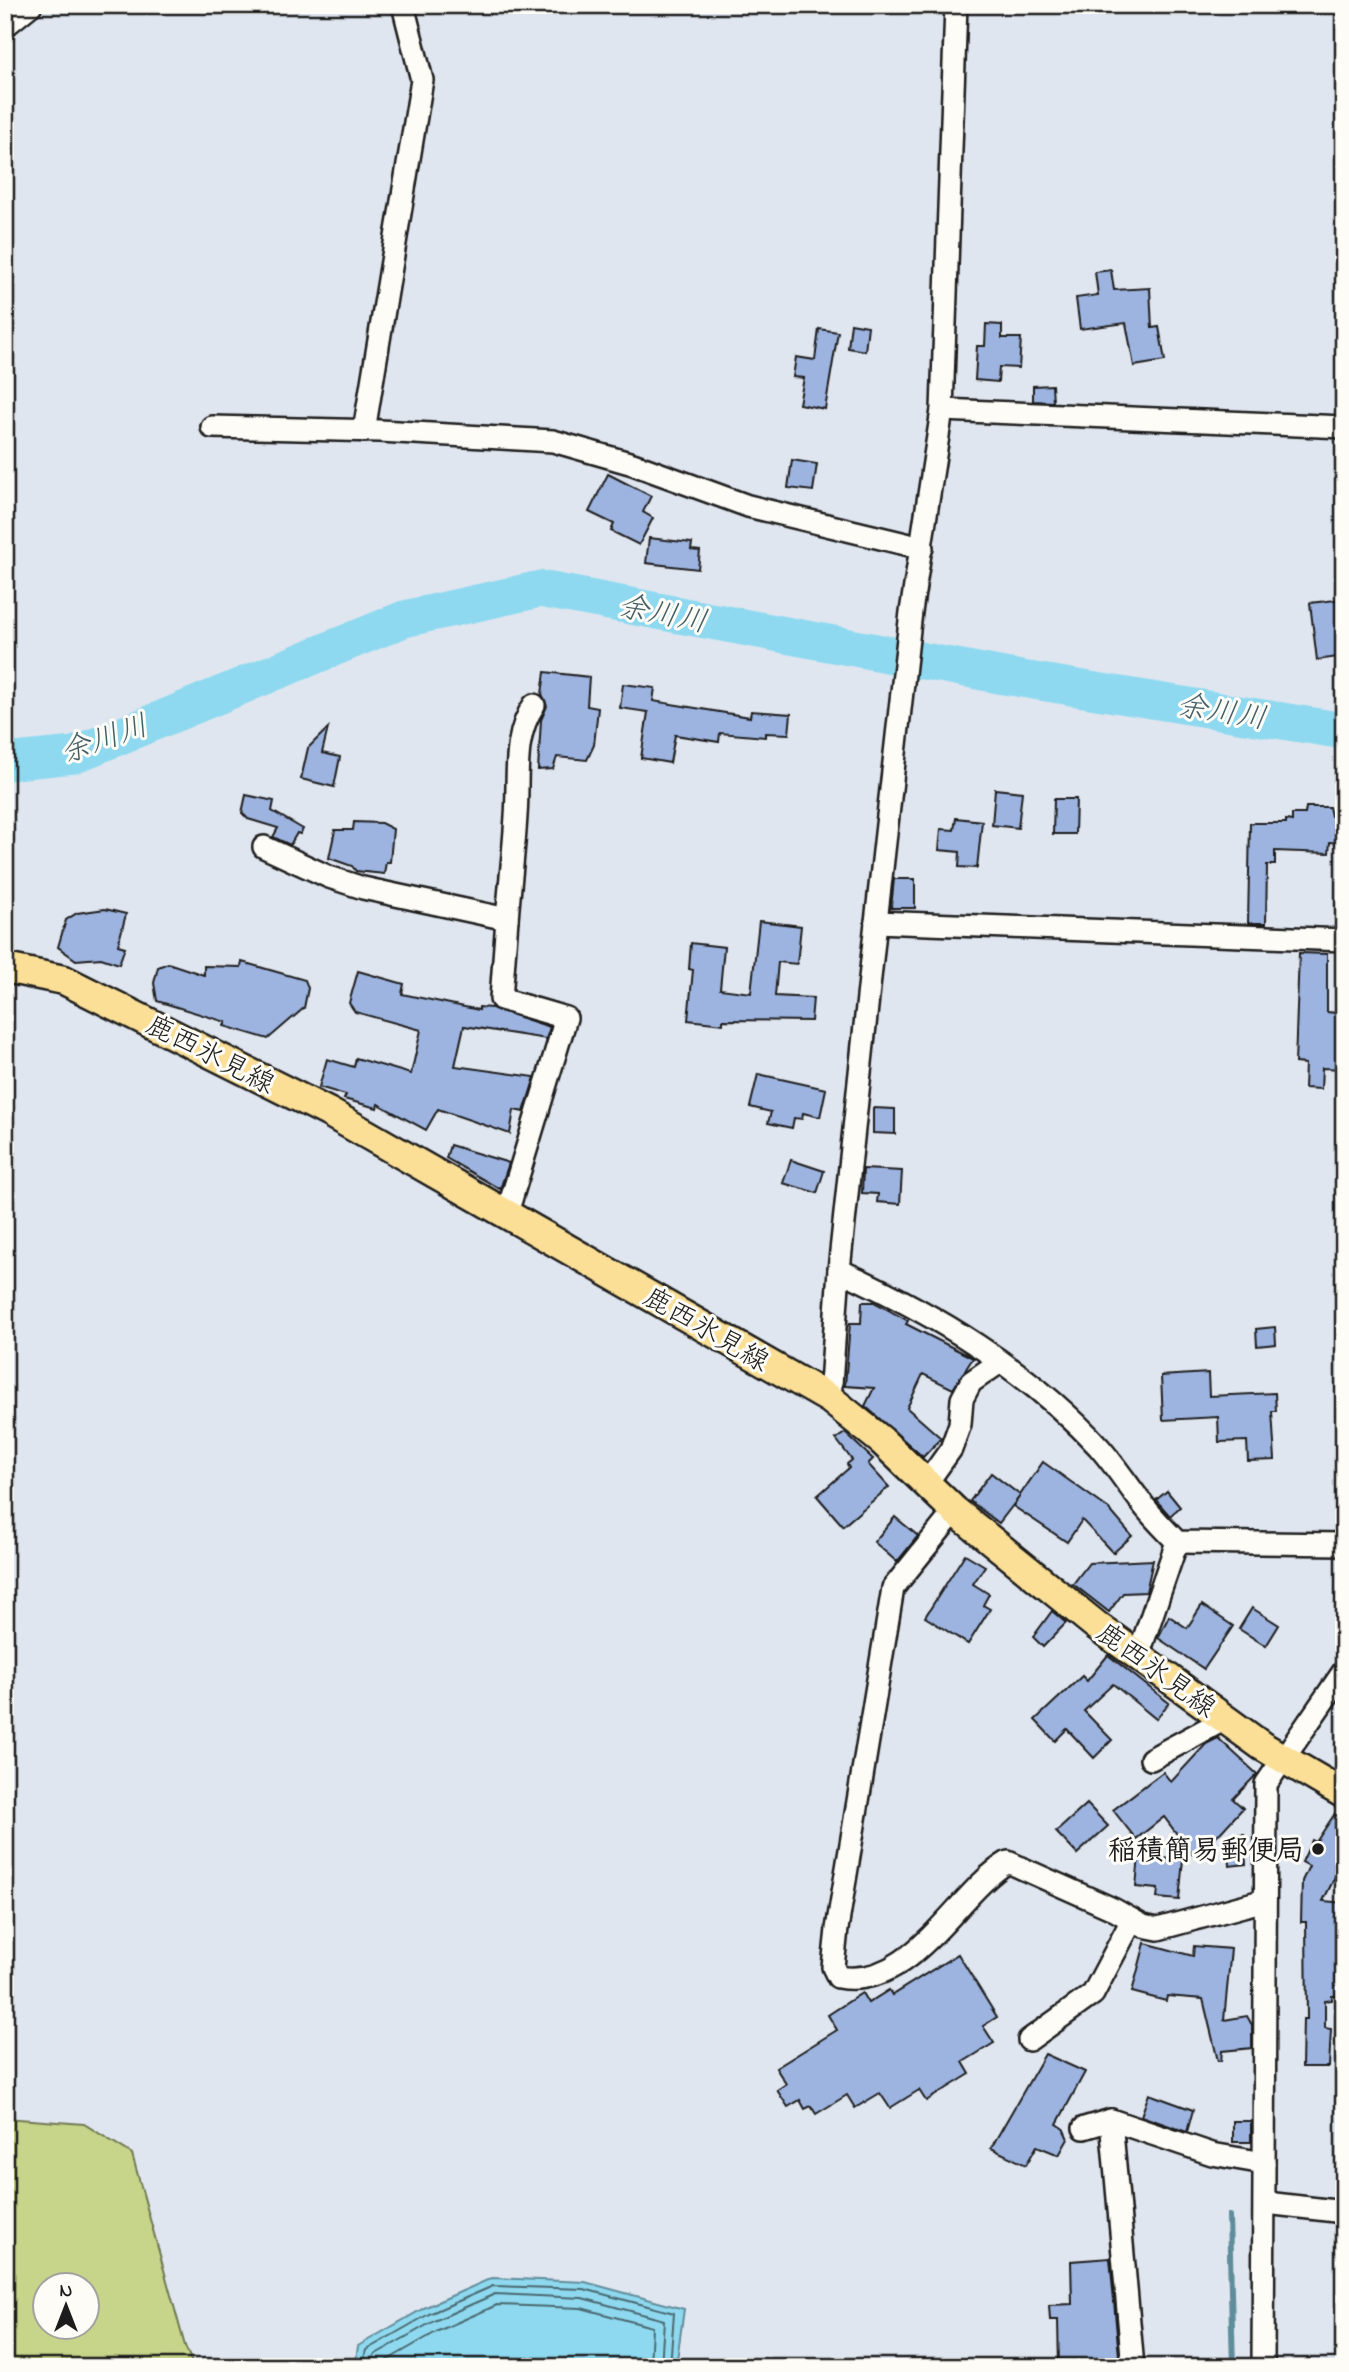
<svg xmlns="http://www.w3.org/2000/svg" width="1349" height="2372" font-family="'Indie Flower','Klee One',sans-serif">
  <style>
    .green { fill: #c6d589; stroke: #717852; stroke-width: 2; fill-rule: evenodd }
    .water { fill: #8ed9ef; stroke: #608d9b; stroke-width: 2 }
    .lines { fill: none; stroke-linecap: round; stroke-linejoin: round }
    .shore { stroke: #4a6870; stroke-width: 2 }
    .stream { stroke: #608d9b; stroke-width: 6 }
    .river { stroke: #8ed9ef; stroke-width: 37 }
    .building { fill: #9db4e1; stroke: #1c1c1c; stroke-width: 2 }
    .minor-casing { stroke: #1c1c1c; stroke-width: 26 }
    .major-casing { stroke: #1c1c1c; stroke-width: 33 }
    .minor { stroke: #fdfcf7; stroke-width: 21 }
    .major { stroke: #fbdf96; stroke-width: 28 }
    .poi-dot { fill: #1c1c1c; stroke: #fdfcf7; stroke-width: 2.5 }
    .labels { text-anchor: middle; stroke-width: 6; stroke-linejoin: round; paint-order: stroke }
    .street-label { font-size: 28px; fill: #1c1c1c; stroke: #fdfcf7 }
    .poi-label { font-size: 28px; font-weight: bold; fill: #1c1c1c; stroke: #fdfcf7; text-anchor: end }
    .water-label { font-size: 30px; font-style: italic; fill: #445e66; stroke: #fdfcf7 }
  </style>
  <rect width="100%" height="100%" fill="#e0e6f0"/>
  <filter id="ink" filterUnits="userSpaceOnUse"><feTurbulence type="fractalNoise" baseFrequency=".0143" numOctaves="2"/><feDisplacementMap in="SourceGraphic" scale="14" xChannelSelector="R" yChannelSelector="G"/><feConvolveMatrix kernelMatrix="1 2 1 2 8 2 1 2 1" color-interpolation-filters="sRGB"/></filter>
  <g filter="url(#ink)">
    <!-- green -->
    <path class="green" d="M 5,2118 L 84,2124 L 132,2154 L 185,2346 L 194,2367 L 5,2367 ZM 46,2284 L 88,2284 L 88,2326 L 46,2326 Z"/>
    <!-- water -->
    <path class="water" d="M 492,2278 L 585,2282 L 684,2309 L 676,2367 L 355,2367 L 358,2346 L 426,2307 Z"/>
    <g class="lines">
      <!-- shore -->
      <g class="shore">
        <path d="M 362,2367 L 366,2350 L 429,2314 L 493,2286 L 584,2289 L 674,2313 L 670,2367"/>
        <path d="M 371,2367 L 374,2355 L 434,2321 L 495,2294 L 582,2298 L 664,2320 L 661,2367"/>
        <path d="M 382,2367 L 384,2362 L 438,2331 L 497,2305 L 581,2308 L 652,2327 L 650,2367"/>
      </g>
      <!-- stream -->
      <path class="stream" d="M 1229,2216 L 1233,2367"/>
      <!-- river -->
      <path class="river" d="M 5,762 L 74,755 L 404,619 L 540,589 L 1004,676 L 1344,731"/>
    </g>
    <!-- building -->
    <g class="building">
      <path d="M 1111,270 L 1114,290 L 1150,288 L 1152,328 L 1159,327 L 1165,361 L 1134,366 L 1126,323 L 1080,329 L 1076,298 L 1098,295 L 1095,272 Z"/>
      <path d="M 851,323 L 868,326 L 865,351 L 848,348 Z"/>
      <path d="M 986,324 L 1002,325 L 1002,338 L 1021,338 L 1019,368 L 999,367 L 998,382 L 975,380 L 977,346 L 985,346 Z"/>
      <path d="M 819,329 L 838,332 L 825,409 L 799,404 L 804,378 L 793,377 L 796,357 L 815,360 Z"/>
      <path d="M 1052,385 L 1053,402 L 1033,401 L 1033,386 Z"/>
      <path d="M 792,460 L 817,464 L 813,491 L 788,488 Z"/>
      <path d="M 608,474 L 651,496 L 643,512 L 653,518 L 639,545 L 611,531 L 614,524 L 589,512 Z"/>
      <path d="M 649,538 L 692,543 L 691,550 L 700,551 L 698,569 L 646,563 Z"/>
      <path d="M 1344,599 L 1344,656 L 1317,660 L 1310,603 Z"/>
      <path d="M 545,672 L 589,677 L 587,706 L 598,708 L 594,745 L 587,760 L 557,757 L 553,769 L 538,770 L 541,720 L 547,706 L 542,694 Z"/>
      <path d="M 623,684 L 655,688 L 653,701 L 750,717 L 751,711 L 791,714 L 789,734 L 765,733 L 765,737 L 720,733 L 719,742 L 675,735 L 670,763 L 641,758 L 648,712 L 620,708 Z"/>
      <path d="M 328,728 L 322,753 L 340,757 L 334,787 L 301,779 L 308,748 Z"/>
      <path d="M 995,789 L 1022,792 L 1018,828 L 992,825 Z"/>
      <path d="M 246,795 L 274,801 L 272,811 L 303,829 L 300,834 L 297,833 L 290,845 L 273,837 L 278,828 L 248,819 L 242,813 Z"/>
      <path d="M 1054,799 L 1076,799 L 1075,834 L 1053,834 Z"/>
      <path d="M 1306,807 L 1329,807 L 1331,816 L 1341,816 L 1341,843 L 1330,842 L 1329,853 L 1275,851 L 1275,865 L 1267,865 L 1266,923 L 1248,923 L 1250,823 L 1286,823 L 1286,820 L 1292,821 L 1292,814 L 1305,814 Z"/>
      <path d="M 956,818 L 982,821 L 977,868 L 959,867 L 960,852 L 939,850 L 941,829 L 954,830 Z"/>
      <path d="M 354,822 L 381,823 L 393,829 L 390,862 L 386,862 L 384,874 L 356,871 L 352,866 L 329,858 L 335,830 L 353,830 Z"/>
      <path d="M 894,879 L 915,879 L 915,908 L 891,908 Z"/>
      <path d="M 105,909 L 126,914 L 118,945 L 125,947 L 119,964 L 101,958 L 76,960 L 58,947 L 66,920 L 77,913 Z"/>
      <path d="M 759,921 L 801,926 L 797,964 L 778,962 L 775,996 L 813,998 L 811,1021 L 723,1020 L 723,1024 L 688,1020 L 693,970 L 689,969 L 691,943 L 724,947 L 720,989 L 751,993 Z"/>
      <path d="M 1299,953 L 1327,954 L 1327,1012 L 1337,1013 L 1337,1025 L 1344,1025 L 1344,1069 L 1322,1068 L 1321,1089 L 1304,1088 L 1305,1064 L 1295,1063 Z"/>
      <path d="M 242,962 L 305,980 L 308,988 L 304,1008 L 268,1039 L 224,1026 L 226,1022 L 157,1001 L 154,983 L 158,967 L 168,963 L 204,975 L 204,966 L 241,967 Z"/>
      <path d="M 358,971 L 404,984 L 402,994 L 479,1010 L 479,1007 L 492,1008 L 550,1027 L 546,1039 L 464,1026 L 455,1066 L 535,1077 L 524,1112 L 514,1110 L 510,1134 L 438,1109 L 426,1130 L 378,1104 L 377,1108 L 344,1099 L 346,1095 L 319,1087 L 327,1059 L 354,1067 L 356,1058 L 411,1074 L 421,1030 L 355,1012 L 349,1003 Z"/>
      <path d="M 758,1074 L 826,1089 L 820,1117 L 803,1113 L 802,1119 L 794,1118 L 792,1128 L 768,1123 L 771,1112 L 750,1107 Z"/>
      <path d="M 873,1108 L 895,1109 L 895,1134 L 873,1133 Z"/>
      <path d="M 450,1145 L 509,1163 L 500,1189 L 446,1158 Z"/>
      <path d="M 791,1160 L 824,1171 L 817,1193 L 783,1183 Z"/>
      <path d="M 863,1169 L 902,1171 L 900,1204 L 877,1202 L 878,1194 L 862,1193 Z"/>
      <path d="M 862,1302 L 874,1302 L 908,1321 L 906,1324 L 973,1358 L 953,1389 L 923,1374 L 907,1408 L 941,1438 L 923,1457 L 865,1406 L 874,1388 L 845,1386 L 850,1323 L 861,1323 Z"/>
      <path d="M 1275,1327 L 1276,1344 L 1257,1346 L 1256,1329 Z"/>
      <path d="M 1208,1373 L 1209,1396 L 1275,1393 L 1276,1411 L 1272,1411 L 1275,1460 L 1248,1461 L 1247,1441 L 1219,1442 L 1218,1417 L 1163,1420 L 1161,1376 Z"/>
      <path d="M 845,1433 L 873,1459 L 868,1464 L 889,1487 L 843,1526 L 817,1496 L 849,1468 L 847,1464 L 852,1460 L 836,1439 Z"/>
      <path d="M 1043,1462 L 1109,1509 L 1132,1536 L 1113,1553 L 1082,1520 L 1067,1542 L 1013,1506 L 1020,1496 L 999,1523 L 970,1501 L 991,1473 L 1020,1495 Z"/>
      <path d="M 1167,1491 L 1180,1507 L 1170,1516 L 1156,1500 Z"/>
      <path d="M 895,1517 L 918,1536 L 897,1562 L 874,1542 Z"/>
      <path d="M 965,1554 L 985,1566 L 973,1584 L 989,1594 L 983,1605 L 990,1609 L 968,1644 L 925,1617 Z"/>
      <path d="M 1153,1560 L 1146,1592 L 1123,1593 L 1109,1612 L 1073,1584 L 1089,1563 Z"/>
      <path d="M 1202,1605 L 1233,1626 L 1204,1669 L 1158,1638 L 1169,1616 L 1187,1628 Z"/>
      <path d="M 1252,1608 L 1279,1625 L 1266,1646 L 1239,1629 Z"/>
      <path d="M 1052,1611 L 1066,1623 L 1043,1647 L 1033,1637 Z"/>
      <path d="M 1108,1655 L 1169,1703 L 1156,1719 L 1113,1684 L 1084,1711 L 1112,1740 L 1094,1758 L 1067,1729 L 1055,1741 L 1035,1720 L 1082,1676 L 1087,1681 Z"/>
      <path d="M 1218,1738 L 1257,1774 L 1233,1799 L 1243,1808 L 1221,1832 L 1192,1854 L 1164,1817 L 1136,1839 L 1113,1810 L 1163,1772 L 1171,1782 L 1206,1744 Z"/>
      <path d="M 1087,1804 L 1108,1826 L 1077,1854 L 1056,1832 Z"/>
      <path d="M 1338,1809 L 1344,1811 L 1344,1859 L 1323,1901 L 1344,1903 L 1344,1996 L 1332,1996 L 1332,2000 L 1325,2001 L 1325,2028 L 1331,2029 L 1329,2067 L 1302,2067 L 1303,2019 L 1307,2019 L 1306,1922 L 1301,1922 L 1302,1881 L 1309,1866 L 1302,1862 L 1312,1840 L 1316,1842 Z"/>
      <path d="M 1244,1834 L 1246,1864 L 1230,1866 L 1228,1835 Z"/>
      <path d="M 1139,1856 L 1183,1860 L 1179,1900 L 1157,1898 L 1158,1889 L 1136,1887 Z"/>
      <path d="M 1145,1943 L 1193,1956 L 1194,1946 L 1231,1949 L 1224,2020 L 1247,2016 L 1252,2025 L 1252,2048 L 1222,2051 L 1221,2061 L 1218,2061 L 1203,1999 L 1167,1996 L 1166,2001 L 1132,1992 Z"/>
      <path d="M 958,1954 L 997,2017 L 983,2026 L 994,2043 L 963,2062 L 970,2074 L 926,2101 L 919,2090 L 890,2108 L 880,2093 L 855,2108 L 847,2095 L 816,2114 L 811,2106 L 805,2109 L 800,2100 L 788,2107 L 777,2090 L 786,2084 L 776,2068 L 837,2030 L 828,2015 L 862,1993 L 868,2003 L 889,1990 L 892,1995 Z"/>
      <path d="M 1045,2054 L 1085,2072 L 1057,2124 L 1063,2128 L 1068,2139 L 1059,2155 L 1037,2146 L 1026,2165 L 991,2148 Z"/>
      <path d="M 1149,2094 L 1193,2110 L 1187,2132 L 1141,2116 Z"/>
      <rect x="1233" y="2121" width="18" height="21"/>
      <path d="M 1110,2258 L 1120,2367 L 1059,2367 L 1058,2320 L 1050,2320 L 1049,2305 L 1072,2304 L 1071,2261 Z"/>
    </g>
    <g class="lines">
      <defs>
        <g id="minor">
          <path d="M 5,26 L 31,5"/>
          <path d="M 942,410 L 1344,427"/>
          <path d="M 212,427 L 380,431 L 553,441 L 633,464 L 748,506 L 922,548"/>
          <path d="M 364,431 L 422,80 L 403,5"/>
          <path d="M 264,847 L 329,877 L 363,888 L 507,919 L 501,999 L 566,1018 L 507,1213"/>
          <path d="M 507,919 C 510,884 514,850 516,816 C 519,778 512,737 534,705"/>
          <path d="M 876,922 L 1344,940"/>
          <path d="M 839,1270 C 935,1314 1027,1369 1099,1447 C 1114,1464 1127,1484 1141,1502 C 1152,1517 1165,1529 1177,1542 L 1344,1544"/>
          <path d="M 830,1399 L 839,1270 L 876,922 L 911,612 L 942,410 L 956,5"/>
          <path d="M 926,1484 L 951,1449 L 960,1424 L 962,1399 L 971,1382 L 1000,1362"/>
          <path d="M 955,1511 L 893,1588 L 837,1929 L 833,1967 L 838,1977 C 912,1991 956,1893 1008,1862 L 1113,1909 L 1143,1926 L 1158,1929 L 1265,1900"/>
          <path d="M 1138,1656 L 1177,1542"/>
          <path d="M 1151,1759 L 1225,1719"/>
          <path d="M 1029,2040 L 1093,1994 L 1132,1920"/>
          <path d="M 1111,2120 L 1133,2367"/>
          <path d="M 1084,2128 L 1111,2120 L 1212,2154 L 1264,2163"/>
          <path d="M 1266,2203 L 1344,2212"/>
          <path d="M 1263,2367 L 1266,1784 L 1344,1671"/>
        </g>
        <path id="major" d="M 5,968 L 64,980 L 328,1112 L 830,1399 L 882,1441 L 955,1511 L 1097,1626 L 1262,1746 L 1344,1794"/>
      </defs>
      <!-- minor casing -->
      <use href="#minor" class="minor-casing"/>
      <!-- major casing -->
      <use href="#major" class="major-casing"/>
      <!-- minor -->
      <use href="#minor" class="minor"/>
      <!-- major -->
      <use href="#major" class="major"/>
    </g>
  </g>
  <!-- markers -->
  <circle class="poi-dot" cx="1318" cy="1849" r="7"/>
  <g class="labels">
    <!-- street labels -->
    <g class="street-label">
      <text transform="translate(211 1053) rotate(27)" y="10">鹿西氷見線</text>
      <text transform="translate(707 1328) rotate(30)" y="10">鹿西氷見線</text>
      <text transform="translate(1157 1669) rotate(36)" y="10">鹿西氷見線</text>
    </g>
    <!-- poi labels -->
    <g class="poi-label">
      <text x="1304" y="1859">稲積簡易郵便局</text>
    </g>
    <!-- water labels -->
    <g class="water-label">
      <text transform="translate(663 613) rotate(11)" y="10">余川川</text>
      <text transform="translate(1222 711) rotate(9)" y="10">余川川</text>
      <text transform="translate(104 738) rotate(-19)" y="10">余川川</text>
    </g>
  </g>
  <!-- margin -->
  <rect width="1349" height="2372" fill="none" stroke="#fdfcf7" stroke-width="28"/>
  <rect x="14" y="14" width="1321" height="2344" fill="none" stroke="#1c1c1c" stroke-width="2.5" filter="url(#ink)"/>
  <!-- north arrow -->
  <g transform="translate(66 2306)"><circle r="33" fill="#fdfcf7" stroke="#a3a29f" stroke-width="2"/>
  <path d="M0-5L12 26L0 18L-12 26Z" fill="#1c1c1c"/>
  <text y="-10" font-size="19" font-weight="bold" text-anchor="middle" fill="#1c1c1c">N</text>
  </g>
</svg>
